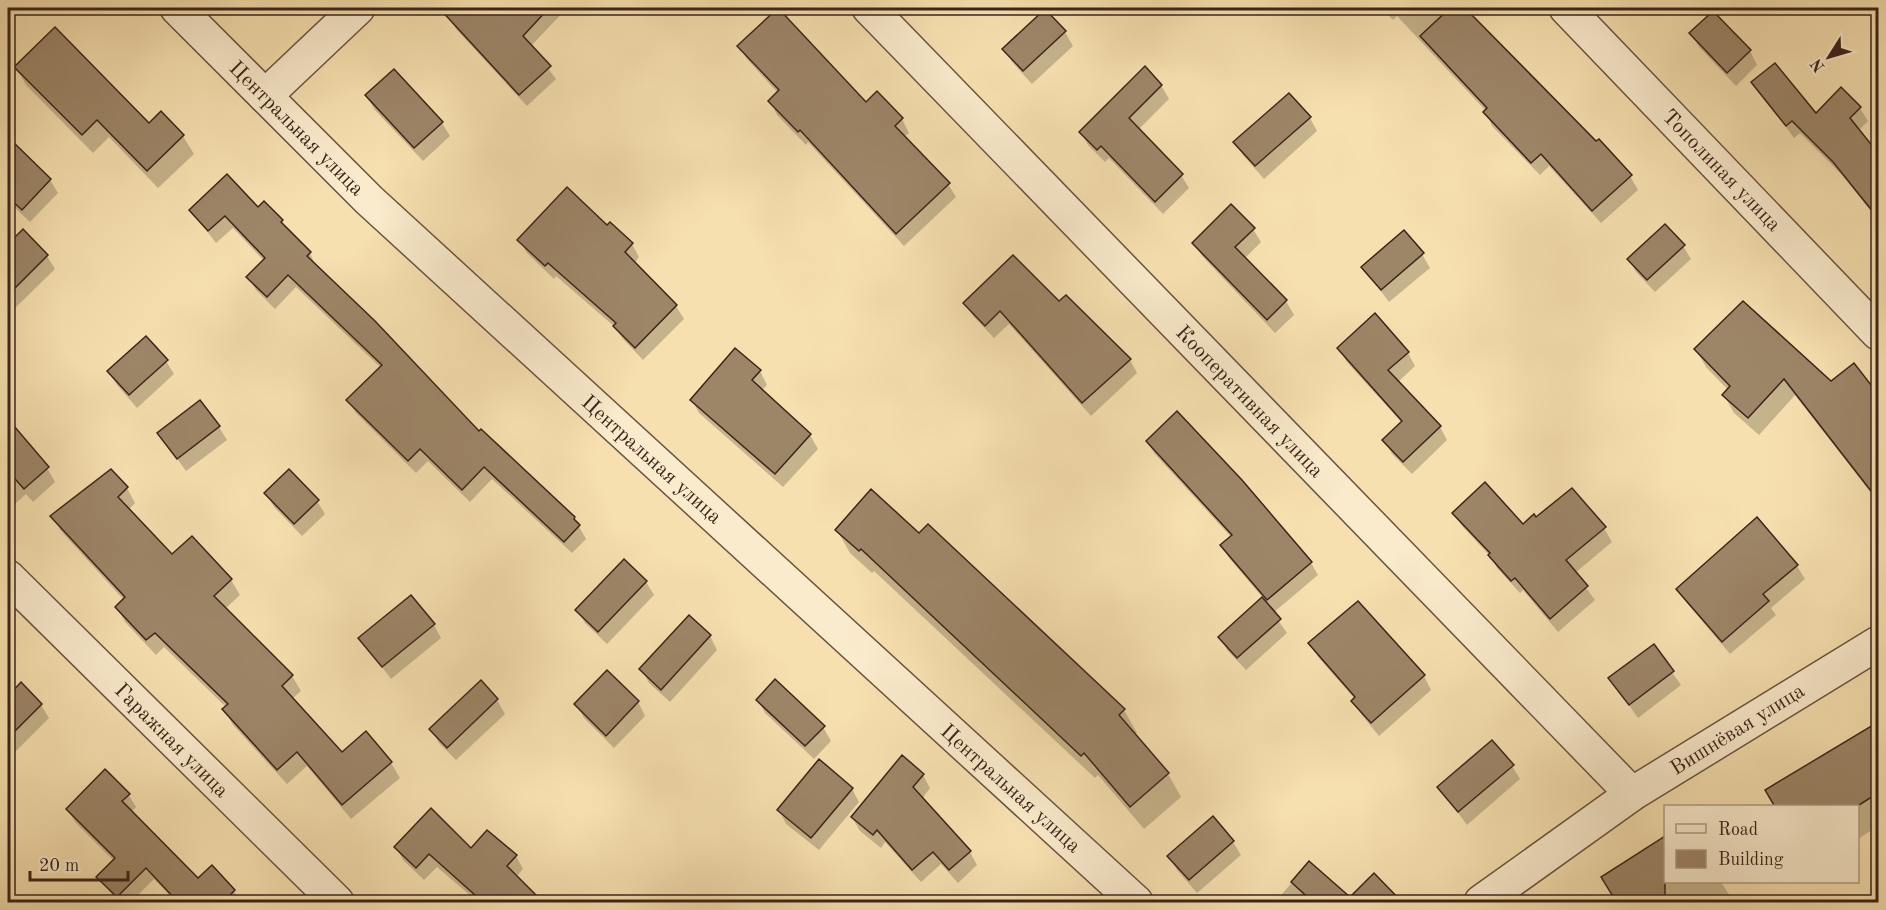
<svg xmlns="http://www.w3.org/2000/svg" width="1886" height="910" font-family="'Old Standard TT',serif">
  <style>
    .shadow { fill: #0003 }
    .building { fill: #9d8668; stroke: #3b241a; stroke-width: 1.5 }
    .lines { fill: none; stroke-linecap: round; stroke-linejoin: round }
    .minor-casing { stroke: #6a5340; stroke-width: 36 }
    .minor { stroke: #faebcc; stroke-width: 33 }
    .labels { text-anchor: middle; stroke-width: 4.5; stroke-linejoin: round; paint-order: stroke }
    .street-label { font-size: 21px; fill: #3b241a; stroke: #faebcc }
  </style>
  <rect width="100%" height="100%" fill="#f7e0b0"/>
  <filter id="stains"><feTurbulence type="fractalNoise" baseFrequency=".00333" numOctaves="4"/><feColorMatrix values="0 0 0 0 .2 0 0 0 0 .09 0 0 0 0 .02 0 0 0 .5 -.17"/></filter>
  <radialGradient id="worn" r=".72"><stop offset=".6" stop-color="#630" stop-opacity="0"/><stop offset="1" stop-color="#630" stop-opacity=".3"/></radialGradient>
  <!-- shadow -->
  <g class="shadow">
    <path d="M 459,8 L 567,8 L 531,46 L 556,79 L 527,106 L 456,29 L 449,17 Z"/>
    <path d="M 963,8 L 979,8 L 970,15 Z"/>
    <path d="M 1381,8 L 1461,8 L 1630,176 L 1638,190 L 1601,223 L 1549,166 L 1540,175 L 1492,126 L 1486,111 L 1397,16 L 1393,20 Z"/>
    <path d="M 1045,11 L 1065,32 L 1073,46 L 1032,84 L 1012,62 L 1004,49 Z"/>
    <path d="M 1713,13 L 1750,51 L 1757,65 L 1736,86 L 1699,47 L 1691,34 Z"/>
    <path d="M 739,46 L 902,119 L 909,133 L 904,137 L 948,184 L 956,197 L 904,246 L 808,142 L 806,145 L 777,115 L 770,101 L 778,93 L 747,59 Z"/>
    <path d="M 16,67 L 149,125 L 183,136 L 194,154 L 158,188 L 109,137 L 93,153 L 26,85 Z"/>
    <path d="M 1753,82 L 1816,116 L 1860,108 L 1868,121 L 1858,131 L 1878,155 L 1878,220 L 1842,175 L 1800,133 L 1794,138 Z"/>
    <path d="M 1161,85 L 1169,99 L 1138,130 L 1181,175 L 1189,188 L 1163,214 L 1109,158 L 1105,162 L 1088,145 L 1081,132 Z"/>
    <path d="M 367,96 L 442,123 L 450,136 L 423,161 L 374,109 Z"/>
    <path d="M 1310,118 L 1317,131 L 1264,179 L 1243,155 L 1235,142 Z"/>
    <path d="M 8,139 L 50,180 L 58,193 L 30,222 L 8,201 Z"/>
    <path d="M 191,210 L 258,210 L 281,221 L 310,253 L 316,267 L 479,433 L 574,518 L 586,539 L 572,553 L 492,479 L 470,502 L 428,461 L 416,473 L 356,413 L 348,401 L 381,368 L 296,287 L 275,309 L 256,290 L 248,277 L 264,261 L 233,228 L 216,243 Z"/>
    <path d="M 607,227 L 632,244 L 639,257 L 634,264 L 676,306 L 684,319 L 643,360 L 623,339 L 615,327 L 556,276 L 554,279 L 527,253 L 519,240 Z"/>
    <path d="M 1253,229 L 1261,242 L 1244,259 L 1286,301 L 1294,315 L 1275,333 L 1202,256 L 1194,243 Z"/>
    <path d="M 22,231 L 47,256 L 55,269 L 11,312 L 8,308 L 8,246 Z"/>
    <path d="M 1683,246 L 1691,259 L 1655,292 L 1636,272 L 1629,259 Z"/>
    <path d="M 1422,254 L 1430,268 L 1389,302 L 1363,267 Z"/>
    <path d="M 965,303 L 1059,303 L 1104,337 L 1106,335 L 1130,360 L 1137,373 L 1091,416 L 1009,324 L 994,338 L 973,316 Z"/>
    <path d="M 1339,348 L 1408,353 L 1415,366 L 1398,382 L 1440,427 L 1447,440 L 1412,474 L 1392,454 L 1384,440 L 1402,423 L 1346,361 Z"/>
    <path d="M 1696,350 L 1831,383 L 1854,365 L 1878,396 L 1878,502 L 1795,395 L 1759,435 L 1734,413 L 1724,395 L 1728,390 L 1706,367 Z"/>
    <path d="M 166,361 L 174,374 L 137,408 L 117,385 L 109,372 Z"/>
    <path d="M 760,371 L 767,385 L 761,391 L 810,435 L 818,449 L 783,487 L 699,413 L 692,400 Z"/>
    <path d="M 8,398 L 15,411 L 8,417 Z"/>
    <path d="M 8,421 L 47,468 L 55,482 L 33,502 L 26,494 L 15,504 L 8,495 Z"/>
    <path d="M 219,427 L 227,440 L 186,471 L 159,434 Z"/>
    <path d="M 1147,441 L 1311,563 L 1318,575 L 1273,613 L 1287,633 L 1246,670 L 1227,650 L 1220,637 L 1263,598 L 1229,558 L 1222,546 L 1231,537 L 1154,453 Z"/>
    <path d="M 127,488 L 135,503 L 128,510 L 172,556 L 192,538 L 231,580 L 240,595 L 225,609 L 292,676 L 301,691 L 292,699 L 342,754 L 366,734 L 391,763 L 400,778 L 351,819 L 307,766 L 287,784 L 233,725 L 224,709 L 226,707 L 164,647 L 156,655 L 125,622 L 117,607 L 124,600 L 61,531 L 52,516 Z"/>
    <path d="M 266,493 L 317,501 L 325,514 L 302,536 L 274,507 Z"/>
    <path d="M 1454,513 L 1523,526 L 1536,520 L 1604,528 L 1612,542 L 1575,573 L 1595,600 L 1558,632 L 1523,590 L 1520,593 L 1497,568 L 1491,557 L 1462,526 Z"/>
    <path d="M 1757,520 L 1797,566 L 1805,579 L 1771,608 L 1776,615 L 1730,654 L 1686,602 L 1678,589 Z"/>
    <path d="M 837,530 L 1124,710 L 1137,733 L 1135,735 L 1168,774 L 1181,797 L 1144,829 L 1098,775 L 1095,778 L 874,571 L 872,573 L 850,553 Z"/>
    <path d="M 624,561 L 646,582 L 654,595 L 607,644 L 585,623 L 577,610 Z"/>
    <path d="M 1358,603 L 1424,676 L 1431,690 L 1379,736 L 1361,714 L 1353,701 L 1355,699 L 1318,657 L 1310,643 Z"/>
    <path d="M 434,625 L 441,638 L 391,679 L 360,638 Z"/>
    <path d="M 710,636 L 717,650 L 670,702 L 649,683 L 641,669 Z"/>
    <path d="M 1653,646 L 1681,685 L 1638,718 L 1610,678 Z"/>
    <path d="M 481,682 L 497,700 L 505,714 L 456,760 L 439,743 L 431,729 Z"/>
    <path d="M 21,684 L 41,705 L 49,718 L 8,759 L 8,698 Z"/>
    <path d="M 758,700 L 823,727 L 831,741 L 814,759 L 765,713 Z"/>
    <path d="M 638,702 L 645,716 L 614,748 L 584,718 L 576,704 Z"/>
    <path d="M 1878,724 L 1878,826 L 1858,839 L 1858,806 L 1776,806 L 1767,790 Z"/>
    <path d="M 1512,766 L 1520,779 L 1467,825 L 1439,787 Z"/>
    <path d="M 923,775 L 930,788 L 922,799 L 970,852 L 977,865 L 958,883 L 941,864 L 921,882 L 885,842 L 881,848 L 860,831 L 852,817 Z"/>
    <path d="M 852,789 L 859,802 L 819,850 L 786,824 L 779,810 Z"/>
    <path d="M 128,794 L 136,807 L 131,812 L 198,880 L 212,867 L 243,902 L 176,902 L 154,879 L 131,902 L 118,902 L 98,877 L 114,861 L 75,822 L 68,809 Z"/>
    <path d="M 1666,838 L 1666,882 L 1721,882 L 1730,896 L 1720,902 L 1618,902 L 1603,877 Z"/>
    <path d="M 1233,842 L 1241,855 L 1197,893 L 1177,870 L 1169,856 Z"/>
    <path d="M 396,847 L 471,850 L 516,856 L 523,869 L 516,877 L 542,902 L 478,902 L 437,867 L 424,880 L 403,860 Z"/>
    <path d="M 1309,863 L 1353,902 L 1275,902 Z"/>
    <path d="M 1019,896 L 1025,902 L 1011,902 Z"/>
  </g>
  <!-- building -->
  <g class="building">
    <path d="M 439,8 L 549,8 L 523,36 L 551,66 L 519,95 Z"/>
    <path d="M 778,8 L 866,102 L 877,91 L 903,118 L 895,126 L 950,183 L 896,234 L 800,130 L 798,132 L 768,101 L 779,90 L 737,46 Z"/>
    <path d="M 1450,8 L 1465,8 L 1596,141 L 1599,139 L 1632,175 L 1592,211 L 1541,154 L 1531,163 L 1483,112 L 1487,108 L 1420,36 Z"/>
    <path d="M 1045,9 L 1066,31 L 1023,71 L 1002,49 Z"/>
    <path d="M 1713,11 L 1751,50 L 1727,73 L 1689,33 Z"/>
    <path d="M 55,27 L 149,123 L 161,111 L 184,135 L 147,171 L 97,120 L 82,135 L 14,67 Z"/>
    <path d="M 1775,63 L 1816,113 L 1841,87 L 1861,107 L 1850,118 L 1878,153 L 1878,218 L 1833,162 L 1792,121 L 1786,126 L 1751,82 Z"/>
    <path d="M 1145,66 L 1162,85 L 1129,118 L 1183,174 L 1155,202 L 1101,146 L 1097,150 L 1079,132 Z"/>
    <path d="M 394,69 L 443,122 L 414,148 L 365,95 Z"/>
    <path d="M 1289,93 L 1311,117 L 1255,166 L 1233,142 Z"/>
    <path d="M 8,137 L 51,179 L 22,210 L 8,197 Z"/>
    <path d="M 227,174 L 258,207 L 264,201 L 283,220 L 281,222 L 311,252 L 307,256 L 375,321 L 479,431 L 481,429 L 575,517 L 574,519 L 580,525 L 564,542 L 484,467 L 462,490 L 420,449 L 408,461 L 346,400 L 382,365 L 288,275 L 267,297 L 246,277 L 265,258 L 225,216 L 208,231 L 189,210 Z"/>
    <path d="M 567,187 L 607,225 L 610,222 L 633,243 L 625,252 L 677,305 L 635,348 L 613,326 L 616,323 L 548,263 L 545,266 L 517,240 Z"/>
    <path d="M 1231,204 L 1255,228 L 1235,247 L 1287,300 L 1267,320 L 1192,243 Z"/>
    <path d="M 1665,224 L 1685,245 L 1647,280 L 1627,259 Z"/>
    <path d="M 23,229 L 48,255 L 8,295 L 8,244 Z"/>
    <path d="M 1404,230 L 1424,253 L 1381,290 L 1361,267 Z"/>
    <path d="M 1013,255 L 1059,301 L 1066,295 L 1131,359 L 1082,403 L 1000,311 L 985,326 L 963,303 Z"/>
    <path d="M 1743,301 L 1831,381 L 1854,363 L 1878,394 L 1878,500 L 1784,379 L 1748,418 L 1722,395 L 1730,386 L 1694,349 Z"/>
    <path d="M 1375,313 L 1409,352 L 1388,370 L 1441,426 L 1403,462 L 1382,440 L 1402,421 L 1337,348 Z"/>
    <path d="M 146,336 L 168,360 L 129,395 L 107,371 Z"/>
    <path d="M 735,348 L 761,370 L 752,380 L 811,434 L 775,474 L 690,400 Z"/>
    <path d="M 200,400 L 220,426 L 177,459 L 157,433 Z"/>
    <path d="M 1177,411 L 1242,480 L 1312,562 L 1267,600 L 1220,545 L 1232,535 L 1146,441 Z"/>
    <path d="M 8,419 L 49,467 L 24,489 L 8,471 Z"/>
    <path d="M 111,469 L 128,487 L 118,497 L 172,554 L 192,536 L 232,579 L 214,596 L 293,675 L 282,686 L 342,752 L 366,731 L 392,762 L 342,805 L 297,752 L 277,770 L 222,709 L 228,704 L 155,633 L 146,640 L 115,607 L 125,597 L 50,516 Z"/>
    <path d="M 289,469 L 319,500 L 294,524 L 264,493 Z"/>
    <path d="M 1485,482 L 1523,524 L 1534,514 L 1536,517 L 1572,488 L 1606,527 L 1566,560 L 1588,586 L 1550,619 L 1515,578 L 1511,581 L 1488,555 L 1490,553 L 1452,513 Z"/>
    <path d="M 871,489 L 919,533 L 928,524 L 1125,709 L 1119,715 L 1169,773 L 1130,807 L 1084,753 L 1081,756 L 861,549 L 859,551 L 835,530 Z"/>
    <path d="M 1757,517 L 1798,565 L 1763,594 L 1769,601 L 1722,642 L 1676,589 Z"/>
    <path d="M 624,559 L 647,581 L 598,632 L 575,610 Z"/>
    <path d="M 411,595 L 435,624 L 382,667 L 358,638 Z"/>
    <path d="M 1262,597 L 1281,619 L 1237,658 L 1218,637 Z"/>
    <path d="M 1358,601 L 1425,675 L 1371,723 L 1351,701 L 1355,697 L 1308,643 Z"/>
    <path d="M 689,615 L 711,635 L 661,690 L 639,669 Z"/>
    <path d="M 1654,644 L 1674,671 L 1629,705 L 1608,678 Z"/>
    <path d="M 607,670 L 639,701 L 606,736 L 574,704 Z"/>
    <path d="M 775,679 L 825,726 L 805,746 L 756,700 Z"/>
    <path d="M 481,680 L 498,699 L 447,748 L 429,729 Z"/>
    <path d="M 21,682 L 42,704 L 8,738 L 8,696 Z"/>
    <path d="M 1878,722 L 1878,793 L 1856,807 L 1775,807 L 1765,790 Z"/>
    <path d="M 1492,740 L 1514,765 L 1458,812 L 1437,787 Z"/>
    <path d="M 902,755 L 924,774 L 913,787 L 971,851 L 949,870 L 933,852 L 912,870 L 877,830 L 873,835 L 851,817 Z"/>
    <path d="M 819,759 L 853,788 L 811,838 L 777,810 Z"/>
    <path d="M 105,769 L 130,794 L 122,801 L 198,878 L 212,865 L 235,890 L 222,903 L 171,903 L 175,899 L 146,868 L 117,897 L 96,877 L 115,858 L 66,809 Z"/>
    <path d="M 431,808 L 471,848 L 487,830 L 517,855 L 507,866 L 544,903 L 484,903 L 429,854 L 416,868 L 394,847 Z"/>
    <path d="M 1213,816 L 1234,841 L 1189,880 L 1167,856 Z"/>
    <path d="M 1665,836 L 1665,903 L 1617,903 L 1601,877 Z"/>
    <path d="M 1309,861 L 1350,897 L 1374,873 L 1403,903 L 1314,903 L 1291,882 Z"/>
  </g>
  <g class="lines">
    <defs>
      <g id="minor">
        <path d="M 177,8 L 369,200 L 1136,902"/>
        <path d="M 869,8 L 1632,794"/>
        <path d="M 1566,8 L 1878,333"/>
        <path d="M 265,96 L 358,8"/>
        <path d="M 8,577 L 337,902"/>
        <path d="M 1481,902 L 1632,794 L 1878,643"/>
      </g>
    </defs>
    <!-- minor casing -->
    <use href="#minor" class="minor-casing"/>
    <!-- minor -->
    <use href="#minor" class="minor"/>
  </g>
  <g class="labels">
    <!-- street labels -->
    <g class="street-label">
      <text transform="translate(297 128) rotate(45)" y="7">Центральная улица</text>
      <text transform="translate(1722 170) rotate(46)" y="7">Тополиная улица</text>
      <text transform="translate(1250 401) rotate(46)" y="7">Кооперативная улица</text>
      <text transform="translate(652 459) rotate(42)" y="7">Центральная улица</text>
      <text transform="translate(1737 729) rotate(-32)" y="7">Вишнёвая улица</text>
      <text transform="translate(172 740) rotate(45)" y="7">Гаражная улица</text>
      <text transform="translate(1011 788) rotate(42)" y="7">Центральная улица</text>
    </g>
  </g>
  <!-- margin -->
  <rect width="1886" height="910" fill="none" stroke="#f7e0b0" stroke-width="30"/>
  <rect x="9" y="9" width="1868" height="892" fill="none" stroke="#3b241a" stroke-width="3"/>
  <rect x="15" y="15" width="1856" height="880" fill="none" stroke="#3b241a" stroke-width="1.5"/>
  <!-- legend -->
  <rect x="1664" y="805" width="195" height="78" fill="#faebcc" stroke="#ae9b85" stroke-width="1.5"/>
  <rect x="1676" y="824" width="30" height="9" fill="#faebcc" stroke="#ae9b85" stroke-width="1.5"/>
  <text x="1718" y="835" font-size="18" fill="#3b241a">Road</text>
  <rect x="1676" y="850" width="30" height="18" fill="#9d8668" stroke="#ae9b85" stroke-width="1.5"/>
  <text x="1718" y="865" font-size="18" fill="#3b241a">Building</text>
  <!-- north arrow -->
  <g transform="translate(1829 57) rotate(233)" stroke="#faebcc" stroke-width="4.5" paint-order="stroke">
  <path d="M0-4.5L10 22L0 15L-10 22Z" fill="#3b241a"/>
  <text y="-9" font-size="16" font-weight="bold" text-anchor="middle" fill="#3b241a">N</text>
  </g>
  <!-- scale -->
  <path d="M30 871v9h98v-9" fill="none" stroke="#3b241a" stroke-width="3"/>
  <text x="39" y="871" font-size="18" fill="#3b241a" stroke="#faebcc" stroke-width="4.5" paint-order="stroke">20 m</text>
  <rect width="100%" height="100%" filter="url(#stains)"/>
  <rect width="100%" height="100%" fill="url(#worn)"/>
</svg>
